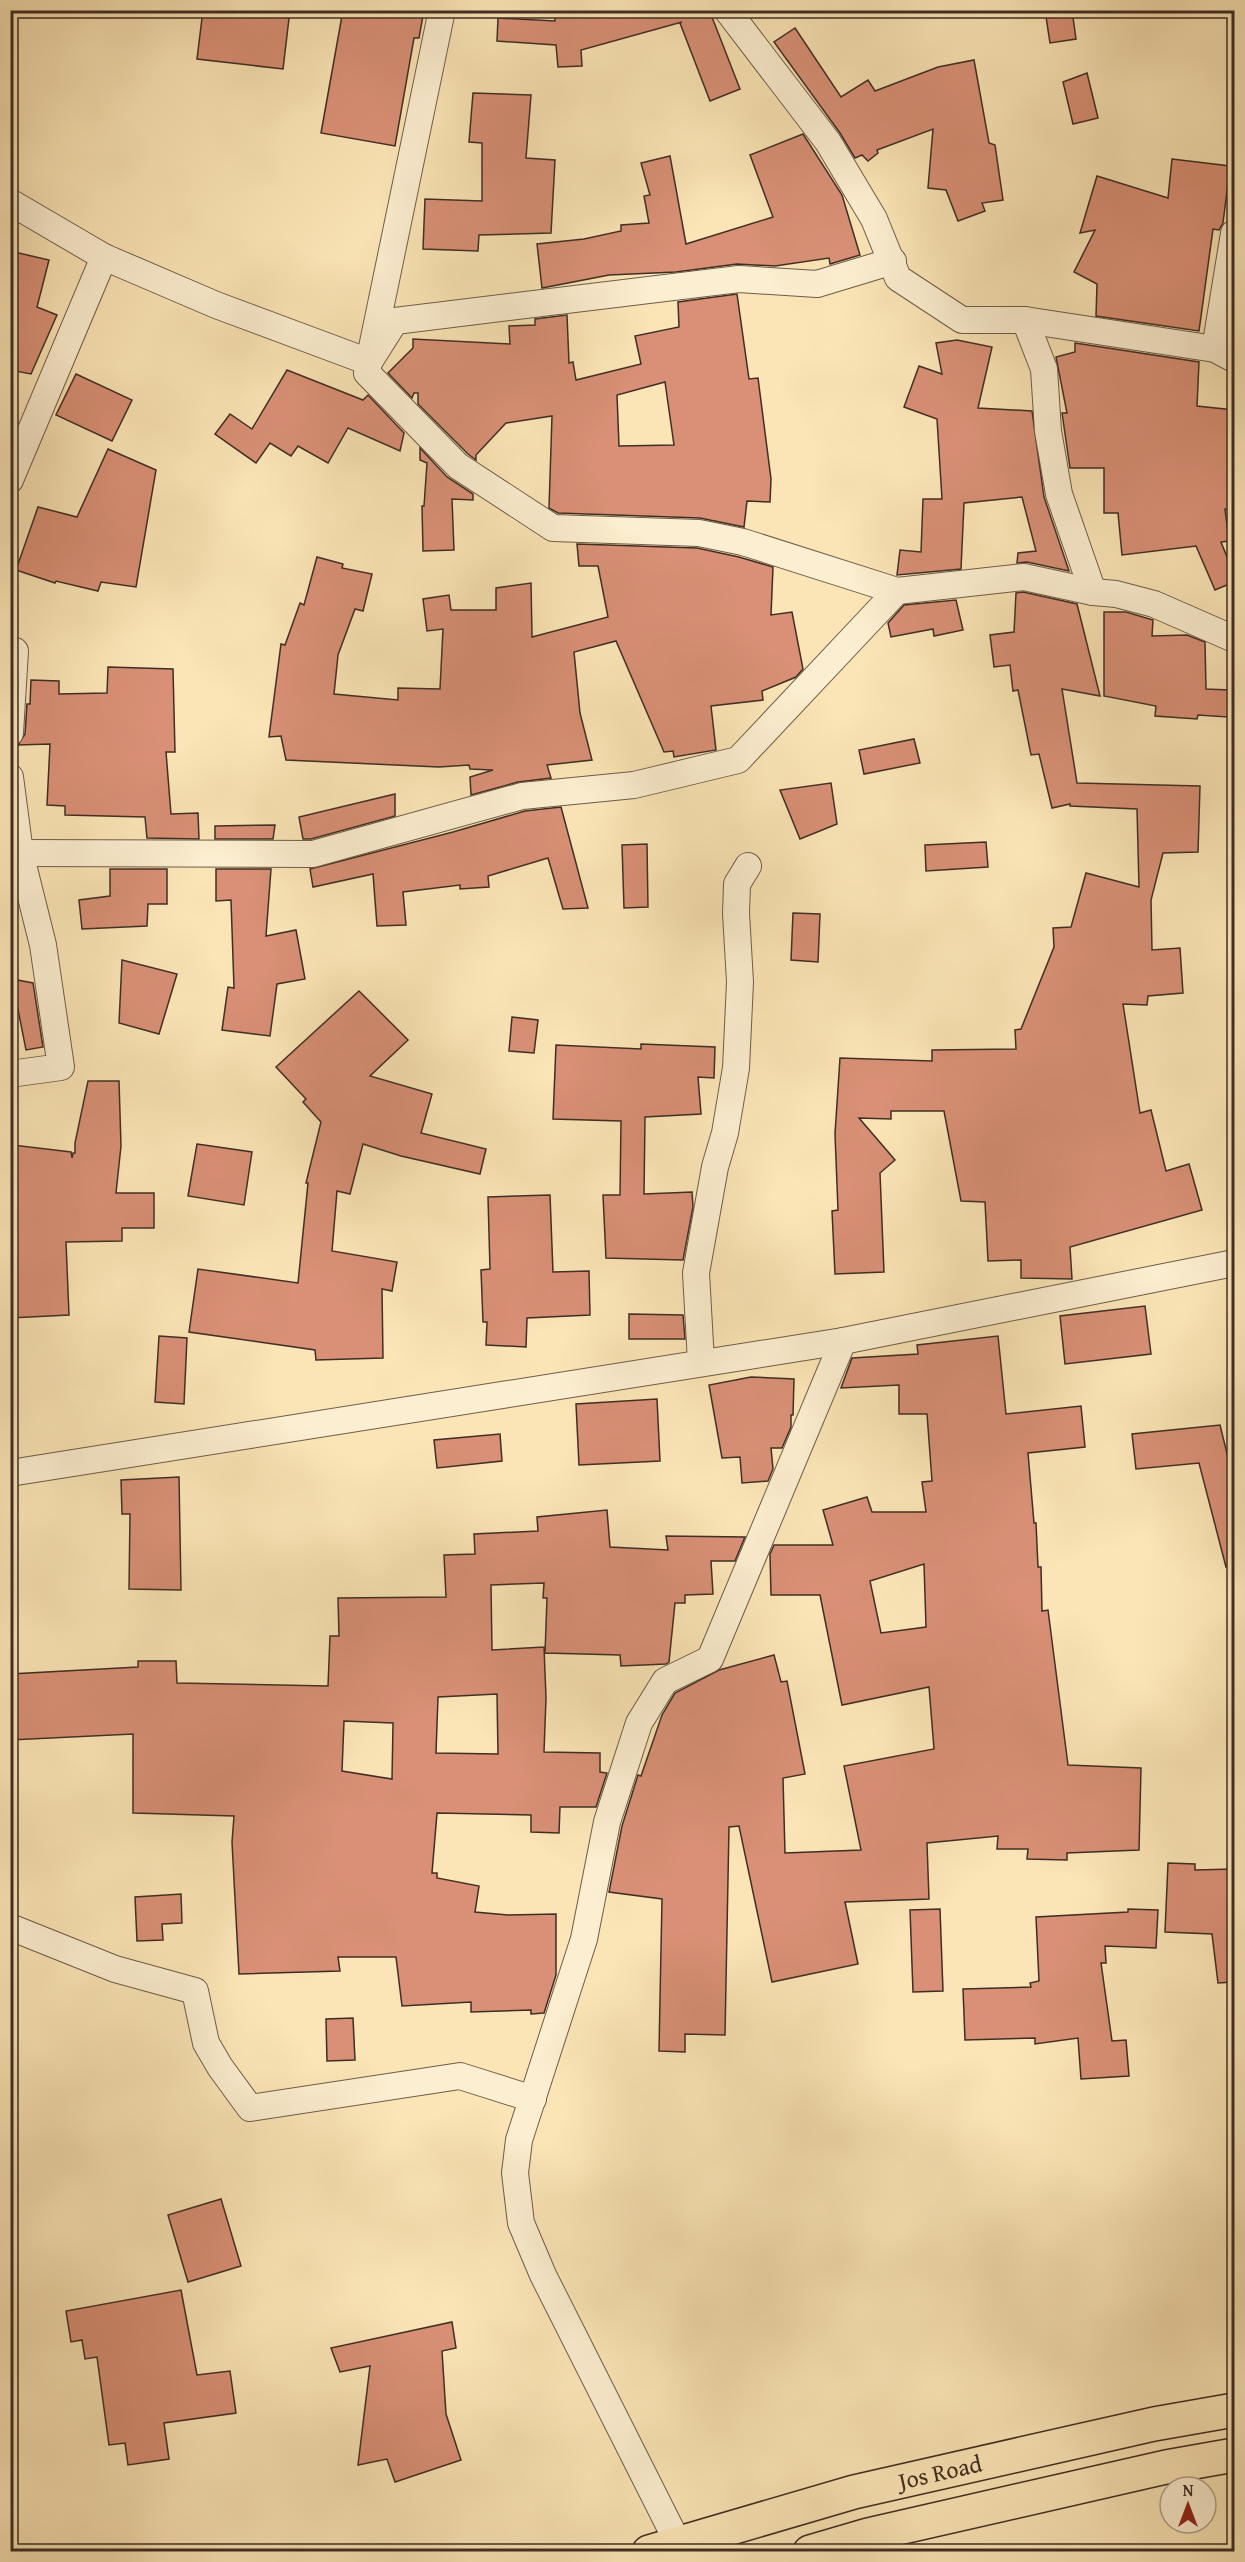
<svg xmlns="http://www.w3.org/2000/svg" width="1245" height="2562" font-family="'Gentium Book Plus',serif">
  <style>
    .building { fill: #d99076; stroke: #3f2e25; stroke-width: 1.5; fill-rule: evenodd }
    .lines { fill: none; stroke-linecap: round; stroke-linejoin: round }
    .street-casing { stroke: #6e5c49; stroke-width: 28 }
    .highway-casing { stroke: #3f2e25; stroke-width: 36 }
    .street { stroke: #fceed0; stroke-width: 26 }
    .highway { stroke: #fbe5b6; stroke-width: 33 }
    .labels { text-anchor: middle; stroke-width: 4.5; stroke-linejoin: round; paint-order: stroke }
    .street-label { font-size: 24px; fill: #3f2e25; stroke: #fceed0 }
  </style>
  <rect width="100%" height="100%" fill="#fbe5b6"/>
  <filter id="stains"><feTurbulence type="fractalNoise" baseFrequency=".00333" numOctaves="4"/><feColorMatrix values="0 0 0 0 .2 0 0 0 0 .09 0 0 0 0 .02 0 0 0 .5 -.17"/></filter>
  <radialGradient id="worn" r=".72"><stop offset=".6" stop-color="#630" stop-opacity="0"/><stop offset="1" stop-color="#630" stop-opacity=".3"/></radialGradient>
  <!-- building -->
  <g class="building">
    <path d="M 203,10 L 290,10 L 283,69 L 197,59 Z"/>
    <path d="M 343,10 L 424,10 L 419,38 L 414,38 L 395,146 L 321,133 Z"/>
    <path d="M 590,10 L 695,10 L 696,17 L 710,12 L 740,89 L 710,101 L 680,23 L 682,22 L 581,50 L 582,66 L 558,67 L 556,45 L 497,41 L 498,18 L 555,21 L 555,14 L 591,13 Z"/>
    <path d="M 1045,10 L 1072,10 L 1076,39 L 1050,43 Z"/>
    <path d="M 795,28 L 841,97 L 868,80 L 875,91 L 938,67 L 974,60 L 989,143 L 995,145 L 1003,200 L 982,203 L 985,211 L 958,221 L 946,190 L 928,188 L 933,129 L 877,150 L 878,153 L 868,161 L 862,155 L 855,158 L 840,133 L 774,42 Z"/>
    <path d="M 1087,73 L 1098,118 L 1073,124 L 1063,82 Z"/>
    <path d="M 473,93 L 531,95 L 526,158 L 555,160 L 551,233 L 479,235 L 478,251 L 423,249 L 425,199 L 482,201 L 482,143 L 469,142 Z"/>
    <path d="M 803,134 L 842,195 L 860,255 L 830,264 L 829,258 L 775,266 L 737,264 L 676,272 L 609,275 L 542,288 L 537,244 L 584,239 L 621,231 L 621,225 L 649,223 L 644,196 L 650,195 L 641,163 L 670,156 L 686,244 L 773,217 L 750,155 Z"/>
    <path d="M 1172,159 L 1230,166 L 1223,223 L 1219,230 L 1213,229 L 1199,331 L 1096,316 L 1097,284 L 1074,272 L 1095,230 L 1080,233 L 1097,176 L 1168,198 Z"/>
    <path d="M 10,251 L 49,260 L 37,307 L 57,315 L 31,374 L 10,370 Z"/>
    <path d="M 737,294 L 749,379 L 758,378 L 771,479 L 770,502 L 747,501 L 744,527 L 700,518 L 558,513 L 549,508 L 552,416 L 506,423 L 476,455 L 476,460 L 468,454 L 418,404 L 418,393 L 414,393 L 412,398 L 388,373 L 413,348 L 413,339 L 510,344 L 509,326 L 535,325 L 535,319 L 567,315 L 569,363 L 573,362 L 576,380 L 641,364 L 635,336 L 679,327 L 678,302 ZM 665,382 L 674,445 L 619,446 L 617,395 Z"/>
    <path d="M 957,340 L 992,347 L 978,408 L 1032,411 L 1044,497 L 1069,571 L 1027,562 L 1017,563 L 1018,553 L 1036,551 L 1022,497 L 964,503 L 961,569 L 897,575 L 900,550 L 921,552 L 923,499 L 942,499 L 937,419 L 904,407 L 919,366 L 942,374 L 936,343 Z"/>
    <path d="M 1075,343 L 1199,362 L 1197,406 L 1234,410 L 1234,510 L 1225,509 L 1229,541 L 1221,542 L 1234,574 L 1234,582 L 1215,590 L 1196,546 L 1122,555 L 1118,513 L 1104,513 L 1104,468 L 1070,468 L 1062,413 L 1067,413 L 1056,357 L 1075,352 Z"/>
    <path d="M 287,370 L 363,400 L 368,395 L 404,433 L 400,451 L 348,428 L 328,463 L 298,446 L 291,456 L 270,443 L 256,463 L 215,434 L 230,414 L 252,429 Z"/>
    <path d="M 76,374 L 132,400 L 112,441 L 56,415 Z"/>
    <path d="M 420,448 L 447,477 L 473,494 L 473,500 L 452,499 L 454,550 L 423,551 L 422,506 L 424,506 L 427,463 L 420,460 Z"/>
    <path d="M 108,449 L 156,470 L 136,587 L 101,582 L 98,591 L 56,581 L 55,583 L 16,570 L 38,507 L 77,517 Z"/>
    <path d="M 577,544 L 697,548 L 739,557 L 773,567 L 771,615 L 792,612 L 803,669 L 796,677 L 762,691 L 763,700 L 711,706 L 716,750 L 674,757 L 673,751 L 664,752 L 616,641 L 574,652 L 580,713 L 592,760 L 547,765 L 551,778 L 518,782 L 471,795 L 470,777 L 493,770 L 470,769 L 469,765 L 439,767 L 286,760 L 281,736 L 269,737 L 281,644 L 285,645 L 300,603 L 304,605 L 317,557 L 343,564 L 342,568 L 372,574 L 363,611 L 355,609 L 338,655 L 334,694 L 398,700 L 398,688 L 440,689 L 443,629 L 427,631 L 423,599 L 449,595 L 451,610 L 496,610 L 496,588 L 531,583 L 532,637 L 608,617 L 598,566 L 579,566 Z"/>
    <path d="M 1023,592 L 1077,604 L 1100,696 L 1062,689 L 1077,783 L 1200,786 L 1198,852 L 1163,853 L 1151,900 L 1152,950 L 1180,948 L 1183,993 L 1148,996 L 1147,1005 L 1123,1004 L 1140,1113 L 1151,1110 L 1166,1171 L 1189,1164 L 1202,1210 L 1070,1247 L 1072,1279 L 1021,1278 L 1021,1260 L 988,1261 L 985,1202 L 961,1201 L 944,1111 L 891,1111 L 891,1119 L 859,1118 L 895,1160 L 880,1173 L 884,1272 L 835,1274 L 832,1211 L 838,1210 L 835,1134 L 840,1058 L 932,1061 L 932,1050 L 1016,1049 L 1015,1030 L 1021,1029 L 1054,947 L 1053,928 L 1071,927 L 1086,873 L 1139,887 L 1137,809 L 1070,806 L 1070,804 L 1052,808 L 1039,754 L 1031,755 L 1018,690 L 1013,691 L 1010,665 L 994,667 L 990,635 L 1014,632 L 1016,593 Z"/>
    <path d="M 956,600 L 963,630 L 934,636 L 933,629 L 891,637 L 888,623 L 904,605 Z"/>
    <path d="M 1104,612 L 1126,612 L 1153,620 L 1152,636 L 1187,635 L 1205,642 L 1206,689 L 1229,690 L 1228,717 L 1198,715 L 1197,719 L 1155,716 L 1156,706 L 1104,696 Z"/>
    <path d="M 108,667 L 173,669 L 175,752 L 166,752 L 171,814 L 198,813 L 199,839 L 147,838 L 145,817 L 65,815 L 65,806 L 47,805 L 50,744 L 18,745 L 25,734 L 27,704 L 30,704 L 31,680 L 59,681 L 59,694 L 107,693 Z"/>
    <path d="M 914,739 L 920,763 L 864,774 L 859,750 Z"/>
    <path d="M 831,783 L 837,824 L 800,839 L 780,790 Z"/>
    <path d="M 395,794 L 395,816 L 311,839 L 303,839 L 299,817 Z"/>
    <path d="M 561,807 L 588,908 L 563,909 L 548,858 L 488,876 L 489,887 L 460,889 L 460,885 L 403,892 L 406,925 L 377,926 L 373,874 L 313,887 L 310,869 L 453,832 L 525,811 Z"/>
    <path d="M 275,825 L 273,839 L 215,839 L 215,826 Z"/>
    <path d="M 986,842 L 988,867 L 926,871 L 925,845 Z"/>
    <path d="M 647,844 L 648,907 L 624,908 L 622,845 Z"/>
    <path d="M 110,869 L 167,869 L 167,904 L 148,904 L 147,926 L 82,929 L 79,900 L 110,896 Z"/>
    <path d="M 216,869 L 271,869 L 266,936 L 296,930 L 305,979 L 277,984 L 270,1036 L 222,1030 L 228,987 L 234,988 L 231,900 L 216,901 Z"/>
    <path d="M 793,913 L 820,914 L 818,962 L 791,960 Z"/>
    <path d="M 122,960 L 177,974 L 159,1034 L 119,1023 Z"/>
    <path d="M 12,979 L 33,983 L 43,1047 L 26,1050 Z"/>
    <path d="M 359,991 L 408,1040 L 370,1076 L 432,1094 L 421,1133 L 486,1149 L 480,1174 L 401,1156 L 363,1144 L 350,1194 L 337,1191 L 332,1251 L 397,1262 L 392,1291 L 382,1289 L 383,1358 L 316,1360 L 315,1350 L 189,1332 L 198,1269 L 298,1283 L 308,1183 L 306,1183 L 321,1122 L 303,1102 L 306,1099 L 276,1067 Z"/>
    <path d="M 512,1017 L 538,1020 L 534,1053 L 509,1051 Z"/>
    <path d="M 641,1044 L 715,1047 L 714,1078 L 698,1077 L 701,1114 L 645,1117 L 644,1194 L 692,1192 L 693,1207 L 683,1260 L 606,1258 L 603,1195 L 620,1195 L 621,1121 L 553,1119 L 556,1045 L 641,1049 Z"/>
    <path d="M 88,1081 L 119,1081 L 121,1146 L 116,1193 L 154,1193 L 154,1228 L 122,1228 L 122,1241 L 66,1242 L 69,1315 L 10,1318 L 10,1167 L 13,1145 L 71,1152 L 72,1158 L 73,1153 L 75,1153 L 75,1143 Z"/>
    <path d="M 197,1144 L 252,1152 L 244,1205 L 188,1196 Z"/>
    <path d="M 550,1195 L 553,1272 L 589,1271 L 590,1315 L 527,1318 L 526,1347 L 486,1345 L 487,1322 L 483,1322 L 481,1270 L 490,1269 L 488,1197 Z"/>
    <path d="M 1145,1306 L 1151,1354 L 1065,1364 L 1060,1316 Z"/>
    <path d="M 629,1314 L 683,1315 L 685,1339 L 629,1339 Z"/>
    <path d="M 159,1336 L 187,1338 L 184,1404 L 155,1402 Z"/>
    <path d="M 998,1336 L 1006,1414 L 1081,1406 L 1085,1447 L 1028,1453 L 1034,1523 L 1036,1523 L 1038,1567 L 1041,1567 L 1042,1611 L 1048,1610 L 1068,1765 L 1141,1768 L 1139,1850 L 1067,1853 L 1067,1860 L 1027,1859 L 1028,1849 L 997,1849 L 998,1836 L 927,1843 L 929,1899 L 845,1902 L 858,1964 L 772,1982 L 739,1826 L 729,1827 L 725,2035 L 685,2034 L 685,2052 L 659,2051 L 662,1899 L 609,1892 L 622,1826 L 638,1775 L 641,1776 L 662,1715 L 675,1693 L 719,1670 L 774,1655 L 781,1682 L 787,1681 L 805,1774 L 783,1778 L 785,1853 L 861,1850 L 844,1766 L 934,1749 L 929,1687 L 842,1705 L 820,1595 L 771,1595 L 770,1554 L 774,1545 L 833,1545 L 823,1510 L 867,1497 L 872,1512 L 926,1512 L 922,1482 L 932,1481 L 927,1414 L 899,1414 L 899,1385 L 841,1388 L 852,1358 L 918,1354 L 917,1345 ZM 924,1564 L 926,1627 L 881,1633 L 870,1581 Z"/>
    <path d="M 751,1377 L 794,1379 L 793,1415 L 791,1415 L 791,1427 L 782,1448 L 771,1448 L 773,1469 L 768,1481 L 742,1483 L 740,1457 L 722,1458 L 709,1385 Z"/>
    <path d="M 657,1399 L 660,1461 L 579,1465 L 576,1404 Z"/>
    <path d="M 1220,1425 L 1234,1482 L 1234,1565 L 1226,1567 L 1199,1463 L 1136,1469 L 1132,1434 Z"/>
    <path d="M 500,1434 L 502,1461 L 437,1468 L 434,1440 Z"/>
    <path d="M 179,1477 L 181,1590 L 129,1589 L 130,1514 L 122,1514 L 121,1480 Z"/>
    <path d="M 607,1510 L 610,1547 L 668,1550 L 666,1536 L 745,1537 L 735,1561 L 711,1561 L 713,1594 L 685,1595 L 685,1603 L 675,1603 L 669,1662 L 666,1664 L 621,1666 L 620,1655 L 545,1653 L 547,1598 L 543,1598 L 544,1583 L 491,1585 L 492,1650 L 544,1647 L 546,1698 L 544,1752 L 600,1753 L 600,1772 L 607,1773 L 596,1807 L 560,1807 L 559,1833 L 531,1832 L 531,1815 L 437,1813 L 432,1873 L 437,1873 L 437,1878 L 479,1886 L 475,1912 L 508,1915 L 556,1914 L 556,1975 L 544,2013 L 531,2014 L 531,2010 L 471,2012 L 471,2002 L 402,2006 L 396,1957 L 338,1957 L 340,1971 L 239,1974 L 232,1842 L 234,1816 L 133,1813 L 133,1734 L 10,1740 L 10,1674 L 138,1667 L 138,1661 L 176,1661 L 177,1683 L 328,1686 L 330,1636 L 339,1636 L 338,1598 L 446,1597 L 444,1555 L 475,1554 L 474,1534 L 538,1531 L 537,1517 ZM 497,1694 L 498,1754 L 436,1753 L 438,1697 ZM 344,1721 L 393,1723 L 392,1779 L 342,1771 Z"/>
    <path d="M 1168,1863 L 1195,1864 L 1195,1870 L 1234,1869 L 1234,1982 L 1218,1983 L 1212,1934 L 1165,1932 Z"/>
    <path d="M 181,1894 L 182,1923 L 162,1924 L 163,1940 L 137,1941 L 135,1897 Z"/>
    <path d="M 940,1909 L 943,1991 L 913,1992 L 910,1910 Z"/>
    <path d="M 1128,1909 L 1158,1910 L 1156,1948 L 1105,1946 L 1106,1963 L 1101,1963 L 1112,2041 L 1126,2040 L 1129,2076 L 1081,2079 L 1078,2038 L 1035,2044 L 1035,2038 L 965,2040 L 963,1989 L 1031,1987 L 1030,1983 L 1039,1981 L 1036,1917 L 1128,1912 Z"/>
    <path d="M 353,2018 L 355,2060 L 327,2061 L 326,2019 Z"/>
    <path d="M 221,2199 L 241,2266 L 188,2282 L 168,2215 Z"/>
    <path d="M 181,2290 L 197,2375 L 230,2371 L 236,2413 L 164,2423 L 169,2459 L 128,2465 L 125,2443 L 109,2445 L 97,2357 L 85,2359 L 82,2340 L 71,2342 L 66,2311 Z"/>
    <path d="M 452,2322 L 456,2348 L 442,2351 L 446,2414 L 461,2460 L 395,2482 L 387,2459 L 358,2465 L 370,2366 L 340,2372 L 331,2348 Z"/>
  </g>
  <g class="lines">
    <defs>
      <g id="street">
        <path d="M 442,10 L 369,362 L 395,321 L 739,279 L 817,284 L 893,261"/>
        <path d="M 727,10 L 828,142 L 874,219 L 898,278 L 962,320 L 1025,320 L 1215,349 L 1234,359"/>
        <path d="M 10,202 L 104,257 L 216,305 L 369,362 L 367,373 L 458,466 L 553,528 L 699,533 L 743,542 L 897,591 L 1024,577 L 1093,592 L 1116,594 L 1154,604 L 1234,639"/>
        <path d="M 1025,320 L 1044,369 L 1048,431 L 1059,494 L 1093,592"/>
        <path d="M 1215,349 L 1234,233"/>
        <path d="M 10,480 L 104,257"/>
        <path d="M 10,733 L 15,651"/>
        <path d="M 10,777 L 20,853 L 43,945 L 61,1067 L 10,1074"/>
        <path d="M 20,853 L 313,854 L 522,796 L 634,785 L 738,760 L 897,591"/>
        <path d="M 701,1362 L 696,1273 L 715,1167 L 725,1133 L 736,1068 L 740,982 L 736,913 L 737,884 L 748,866"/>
        <path d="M 10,1473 L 843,1341 L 1234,1263"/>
        <path d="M 10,1927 L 115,1969 L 195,1991 L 206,2043 L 220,2067 L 250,2108 L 460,2076 L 533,2099"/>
        <path d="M 678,2543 L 543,2275 L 521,2223 L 515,2173 L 519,2140 L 584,1939 L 607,1822 L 639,1723 L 665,1681 L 710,1659 L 843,1341"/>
      </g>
      <g id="highway">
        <path id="s1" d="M 649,2552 L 854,2492 L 1154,2424 L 1234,2410"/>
        <path d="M 810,2552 L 868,2535 L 1166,2467 L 1234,2455"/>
      </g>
    </defs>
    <!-- street casing -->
    <use href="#street" class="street-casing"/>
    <!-- highway casing -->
    <use href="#highway" class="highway-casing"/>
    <!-- street -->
    <use href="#street" class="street"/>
    <!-- highway -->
    <use href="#highway" class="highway"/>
  </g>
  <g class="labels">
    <!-- street labels -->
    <g class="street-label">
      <text dy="8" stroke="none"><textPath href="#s1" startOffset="302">Jos Road</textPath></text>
    </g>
  </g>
  <!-- margin -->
  <rect width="1245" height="2562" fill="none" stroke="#fbe5b6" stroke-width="36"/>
  <rect x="12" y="12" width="1221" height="2538" fill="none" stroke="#3f2e25" stroke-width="3"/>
  <rect x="18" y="18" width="1209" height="2526" fill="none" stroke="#3f2e25" stroke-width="1.5"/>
  <!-- north arrow -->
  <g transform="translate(1188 2505)"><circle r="28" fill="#fceed0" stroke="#b0a18c" stroke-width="1.5"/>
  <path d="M0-4.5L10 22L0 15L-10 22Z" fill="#8f2418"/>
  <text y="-9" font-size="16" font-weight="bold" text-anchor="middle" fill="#3f2e25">N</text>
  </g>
  <rect width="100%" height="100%" filter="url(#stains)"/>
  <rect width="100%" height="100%" fill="url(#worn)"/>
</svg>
